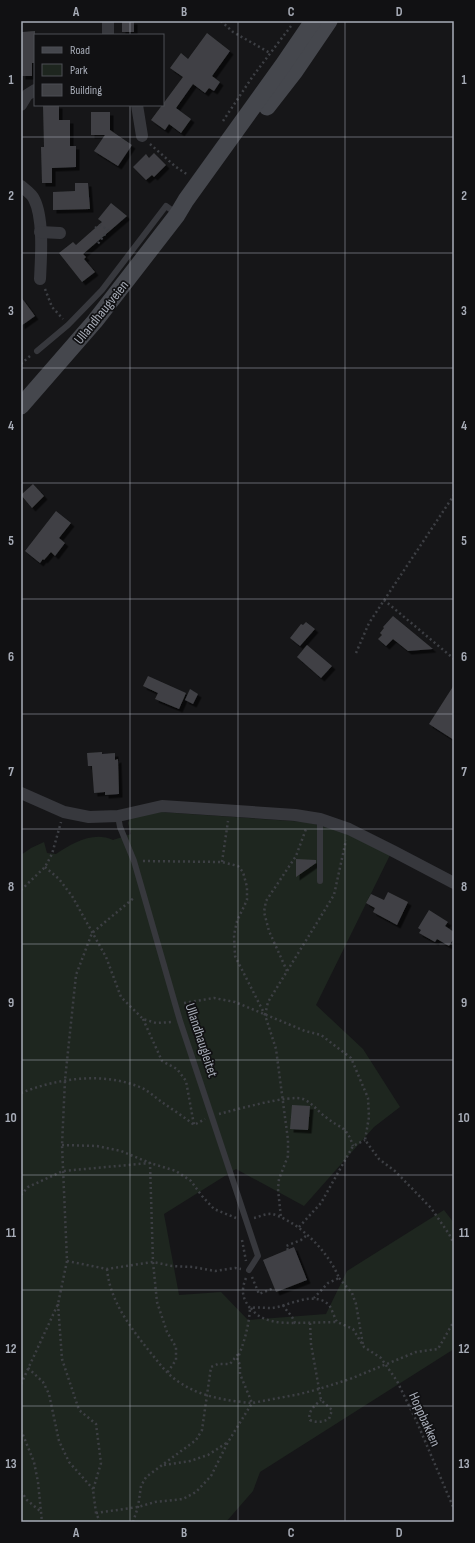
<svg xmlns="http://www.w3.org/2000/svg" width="475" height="1543" font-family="'Sofia Sans Condensed',sans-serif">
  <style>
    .green { fill: #1e261f }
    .building { fill: #404145; filter: url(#shadow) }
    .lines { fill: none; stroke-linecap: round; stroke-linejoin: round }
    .path { stroke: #3d3f44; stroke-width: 2.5; stroke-dasharray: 2 3; stroke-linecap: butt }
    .service { stroke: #37383d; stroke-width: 6 }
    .minor { stroke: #37383d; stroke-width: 12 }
    .secondary { stroke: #45474d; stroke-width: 17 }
    .grid { fill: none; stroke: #a8adb8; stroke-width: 1; stroke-opacity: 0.55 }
    .labels { text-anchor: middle; stroke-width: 3.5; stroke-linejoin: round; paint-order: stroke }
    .street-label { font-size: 14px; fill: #a8adb8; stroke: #111113 }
    .neatline { fill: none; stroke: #a8adb8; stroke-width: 1.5 }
    .grid-label { font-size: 13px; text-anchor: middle; font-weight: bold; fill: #a8adb8 }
  </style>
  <defs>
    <filter id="shadow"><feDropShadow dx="3.5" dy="3.5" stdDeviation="0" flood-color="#0009"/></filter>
  </defs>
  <rect width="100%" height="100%" fill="#161618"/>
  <!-- green -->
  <path class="green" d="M 160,812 L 306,822 L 341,831 L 391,853 L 316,1005 L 363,1049 L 400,1107 L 374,1127 L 304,1206 L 236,1169 L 164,1214 L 179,1295 L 221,1292 L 248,1320 L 326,1314 L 347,1271 L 444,1210 L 454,1223 L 454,1349 L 260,1472 L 253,1491 L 226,1522 L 21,1522 L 21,855 L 31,848 L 44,842 L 47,853 L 56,854 C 73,843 93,831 113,840 L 131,834 L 128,823 L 130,818 Z"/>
  <!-- building -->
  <g class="building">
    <rect x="122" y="21" width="12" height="11"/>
    <path d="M 35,31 L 35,63 L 32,63 L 32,76 L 22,76 L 22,32 Z"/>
    <path d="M 207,33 L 230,51 L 212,76 L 220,82 L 214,91 L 209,88 L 205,93 L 193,84 L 176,108 L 191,119 L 181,133 L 169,124 L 165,130 L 151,120 L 183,77 L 170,68 L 181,53 L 188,59 Z"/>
    <path d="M 43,105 L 59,105 L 59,120 L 70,120 L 70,146 L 76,146 L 76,167 L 52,168 L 52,183 L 42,183 L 41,147 L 44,147 Z"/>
    <path d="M 91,112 L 110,112 L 110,130 L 132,145 L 118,166 L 94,151 L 105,135 L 91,135 Z"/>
    <path d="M 154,153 L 166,165 L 154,177 L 152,175 L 146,180 L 133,167 L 146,154 L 149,158 Z"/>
    <path d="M 75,183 L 88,183 L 90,209 L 53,210 L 53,192 L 75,191 Z"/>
    <path d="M 111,203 L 127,216 L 83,254 L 86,257 L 84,259 L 95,272 L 82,282 L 59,253 L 73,242 L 76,245 L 102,222 L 98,219 Z"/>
    <path d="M 21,297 L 35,316 L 21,326 Z"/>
    <path d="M 33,484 L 44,496 L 32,508 L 21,495 Z"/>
    <path d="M 56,511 L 71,523 L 59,538 L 65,543 L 55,556 L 51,552 L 44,560 L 43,559 L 40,563 L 25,551 Z"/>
    <path d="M 393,616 L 433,649 L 408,651 L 393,639 L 386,646 L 378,639 L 382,635 L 380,633 L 384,628 L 383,627 Z"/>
    <path d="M 306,622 L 315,629 L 300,646 L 290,638 L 301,624 L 303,625 Z"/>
    <path d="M 307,645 L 332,666 L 321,678 L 297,657 Z"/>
    <path d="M 148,676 L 186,693 L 179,709 L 155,699 L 158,693 L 143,686 Z"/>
    <path d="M 454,685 L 454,740 L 429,724 Z"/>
    <path d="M 190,689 L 198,694 L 193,704 L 185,700 Z"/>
    <path d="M 102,752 L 102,754 L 115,753 L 115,760 L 118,759 L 119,794 L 105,795 L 105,792 L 94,793 L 92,766 L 88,766 L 87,753 Z"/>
    <path d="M 296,859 L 316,860 L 316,863 L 296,877 Z"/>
    <path d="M 388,892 L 408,902 L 397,925 L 373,912 L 375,908 L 366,903 L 371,894 L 384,900 Z"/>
    <path d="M 429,910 L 448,922 L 445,926 L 454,932 L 454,938 L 449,946 L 437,939 L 435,942 L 419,933 L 421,930 L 418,928 Z"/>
    <path d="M 292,1105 L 310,1106 L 308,1130 L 290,1129 Z"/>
    <path d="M 294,1247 L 307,1280 L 276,1292 L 263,1260 Z"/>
  </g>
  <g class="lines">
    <!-- path -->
    <g class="path">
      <path d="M 221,21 L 233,32 L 270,53"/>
      <path d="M 223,121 L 253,76 L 291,26"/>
      <path d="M 150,144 L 176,167 L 188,175"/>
      <path d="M 95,228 L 100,225 L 108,230 L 97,245"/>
      <path d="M 45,289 L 52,307 L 63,319"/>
      <path d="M 21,364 L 30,356"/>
      <path d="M 384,600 L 454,659"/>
      <path d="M 356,653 L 369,623 L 454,495"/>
      <path d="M 143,861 L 222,862 L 238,866 L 243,872 L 247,887 L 247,900 L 237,921 L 234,935 L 235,956 L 265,1015 L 276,1049 L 288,1140 L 288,1156 L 279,1179 L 278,1189 L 281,1218"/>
      <path d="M 222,862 L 228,821"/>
      <path d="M 45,867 L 59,879 L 72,896 L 106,957 L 121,997 L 143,1019 L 156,1023 L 172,1022"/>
      <path d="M 21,890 L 45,867 L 52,854 L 61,822"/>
      <path d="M 287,971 L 269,931 L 264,912 L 266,901 L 296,856 L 306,829"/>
      <path d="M 184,1003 L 214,998 L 235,1002 L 305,1031 L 321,1035 L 351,1058 L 368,1098 L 369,1117 L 365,1140 L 379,1159 L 395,1171 L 431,1208 L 449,1234 L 454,1244"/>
      <path d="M 265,1015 L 268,1002 L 334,895 L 346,840"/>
      <path d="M 143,1019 L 162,1061 L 177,1069 L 186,1081 L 194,1125 L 205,1119"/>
      <path d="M 21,1093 C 58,1078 106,1071 144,1089 C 149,1092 154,1096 159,1100 C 170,1108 183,1116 194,1125"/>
      <path d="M 219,1114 C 235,1110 291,1094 303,1099 C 313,1103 318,1112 327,1118 C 342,1130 346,1125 353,1146"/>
      <path d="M 62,1145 L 97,1146 L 121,1151 L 150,1163 L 153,1262 L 157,1302 L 167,1332 L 176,1347 L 176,1360 L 167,1373"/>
      <path d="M 21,1195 L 28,1187 L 63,1171 L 150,1163 L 176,1171 L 191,1181 L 202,1196 L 214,1209 L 236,1218"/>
      <path d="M 254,1218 C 259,1217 264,1214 269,1214 C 272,1213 275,1215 278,1216 C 303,1226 329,1253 339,1278 L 328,1283 L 314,1298"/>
      <path d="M 299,1227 L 321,1203 L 353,1146 L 365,1140"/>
      <path d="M 242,1240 L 246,1261"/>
      <path d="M 288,1250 L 286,1246 L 301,1240 L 307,1235"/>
      <path d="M 67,1261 L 107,1269 L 153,1262 L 172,1266 L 193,1267 L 215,1271 L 235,1268 L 241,1269"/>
      <path d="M 107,1269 C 110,1301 130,1327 150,1352 C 160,1364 168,1376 182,1384 C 202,1397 229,1401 252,1403 L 240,1374 L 240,1364 L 237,1360 C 244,1343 249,1326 250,1308"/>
      <path d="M 252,1277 L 259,1294 L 274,1288"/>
      <path d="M 246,1278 C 241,1290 242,1298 250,1308 C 258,1307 265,1308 272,1308 C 289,1306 314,1290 329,1305 C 332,1309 334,1317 337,1322 L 353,1329 L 364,1347 L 381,1358 L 397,1381 L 416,1420 L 454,1509"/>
      <path d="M 339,1278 L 352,1293 L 356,1304 L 363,1345"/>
      <path d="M 58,1304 L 62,1359 L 79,1410 L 96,1424 L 101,1463 L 93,1490 L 96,1513 L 100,1522"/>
      <path d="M 283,1305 C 287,1312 292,1315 295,1323 L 337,1322"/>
      <path d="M 251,1308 C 260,1322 280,1323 295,1323"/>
      <path d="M 310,1323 L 311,1344 L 321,1400 L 332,1410 L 329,1419 C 322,1422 317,1423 310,1420 C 307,1412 315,1405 321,1400"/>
      <path d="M 28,1368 L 43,1382 L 49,1394 L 59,1441 L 69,1462 L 93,1489"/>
      <path d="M 21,1384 L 58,1304 L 67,1261 L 62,1145 L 65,1080 L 76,975 L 92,933 L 135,897"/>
      <path d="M 21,1430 L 34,1462 L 38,1482 L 42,1522"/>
      <path d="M 164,1465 L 190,1461 L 208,1455 L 228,1442"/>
      <path d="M 21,1491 L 27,1500 L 40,1511"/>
      <path d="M 96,1513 L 138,1507 L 155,1502 L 183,1499 L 196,1492 L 211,1476 L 228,1442 L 252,1403 L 300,1394 L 319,1389 L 350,1379 L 416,1352 L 438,1349 L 454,1321"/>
      <path d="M 133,1522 L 138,1507 L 141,1486 L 146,1477 L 196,1440 L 202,1430 L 211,1367 L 218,1364 L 230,1364 L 239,1353"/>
    </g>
    <!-- service -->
    <g class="service">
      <path d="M 37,351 L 68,325 L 102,290 L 166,206 L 177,214"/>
      <path d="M 118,816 L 120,827 L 134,861 L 180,1021 L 258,1256 L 249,1270"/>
      <path d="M 320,819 L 320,881"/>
    </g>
    <!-- minor -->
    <g class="minor">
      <path d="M 108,21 L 108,35"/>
      <path d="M 21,105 L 27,95 L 35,90"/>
      <path d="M 137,105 L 142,136"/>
      <path d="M 21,186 C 26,190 32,194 34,199 C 44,218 41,259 40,279"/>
      <path d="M 40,232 L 60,233"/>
      <path d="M 21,793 L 64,812 L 89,817 L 118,816 L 162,806 L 295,815 L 320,819 L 349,829 L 393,851 L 454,883"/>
    </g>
    <!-- secondary -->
    <g class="secondary">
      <path d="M 267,107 L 295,71 L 329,21"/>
      <path d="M 21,406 L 95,321 L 177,215 L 186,200 L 283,65 L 313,21"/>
    </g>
  </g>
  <!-- grid -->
  <path class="grid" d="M 130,21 L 130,35M 238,21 L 238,1522M 345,21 L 345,1522M 130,105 L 130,1522M 21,137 L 454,137M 21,253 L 454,253M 21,368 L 454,368M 21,483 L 454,483M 21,599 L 454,599M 21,714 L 454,714M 21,829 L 454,829M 21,944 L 454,944M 21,1060 L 454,1060M 21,1175 L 454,1175M 21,1290 L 454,1290M 21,1406 L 454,1406"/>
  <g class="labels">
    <!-- street labels -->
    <g class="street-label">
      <text transform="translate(101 312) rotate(-51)" y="5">Ullandhaugveien</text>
      <text transform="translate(202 1040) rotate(72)" y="5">Ullandhaugleitet</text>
      <text transform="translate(425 1419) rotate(66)" y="5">Hoppbakken</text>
    </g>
  </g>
  <!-- border -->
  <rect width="475" height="1543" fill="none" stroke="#111113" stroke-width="44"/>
  <!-- legend -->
  <rect x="34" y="34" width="130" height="72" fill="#111113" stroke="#4d4f55"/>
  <rect x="42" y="47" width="20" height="6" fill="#45474d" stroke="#4d4f55"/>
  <text x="70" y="54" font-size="12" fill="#a8adb8">Road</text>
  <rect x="42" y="64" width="20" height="12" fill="#1e261f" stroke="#4d4f55"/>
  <text x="70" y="74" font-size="12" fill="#a8adb8">Park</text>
  <rect x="42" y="84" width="20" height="12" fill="#404145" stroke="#4d4f55"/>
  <text x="70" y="94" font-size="12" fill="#a8adb8">Building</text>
  <rect x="22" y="22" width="431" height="1499" class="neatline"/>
  <g class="grid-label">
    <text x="76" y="16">A</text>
    <text x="184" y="16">B</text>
    <text x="291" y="16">C</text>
    <text x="399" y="16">D</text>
    <text x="11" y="84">1</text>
    <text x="464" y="84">1</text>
    <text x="11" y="200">2</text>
    <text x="464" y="200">2</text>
    <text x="11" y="315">3</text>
    <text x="464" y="315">3</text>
    <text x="11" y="430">4</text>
    <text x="464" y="430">4</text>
    <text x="11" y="545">5</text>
    <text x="464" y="545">5</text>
    <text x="11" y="661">6</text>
    <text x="464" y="661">6</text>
    <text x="11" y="776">7</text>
    <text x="464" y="776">7</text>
    <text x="11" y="891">8</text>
    <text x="464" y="891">8</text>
    <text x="11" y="1007">9</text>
    <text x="464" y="1007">9</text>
    <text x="11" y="1122">10</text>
    <text x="464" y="1122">10</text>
    <text x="11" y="1237">11</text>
    <text x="464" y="1237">11</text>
    <text x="11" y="1353">12</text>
    <text x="464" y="1353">12</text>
    <text x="11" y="1468">13</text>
    <text x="464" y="1468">13</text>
    <text x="76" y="1537">A</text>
    <text x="184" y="1537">B</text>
    <text x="291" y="1537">C</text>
    <text x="399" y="1537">D</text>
  </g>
</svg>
